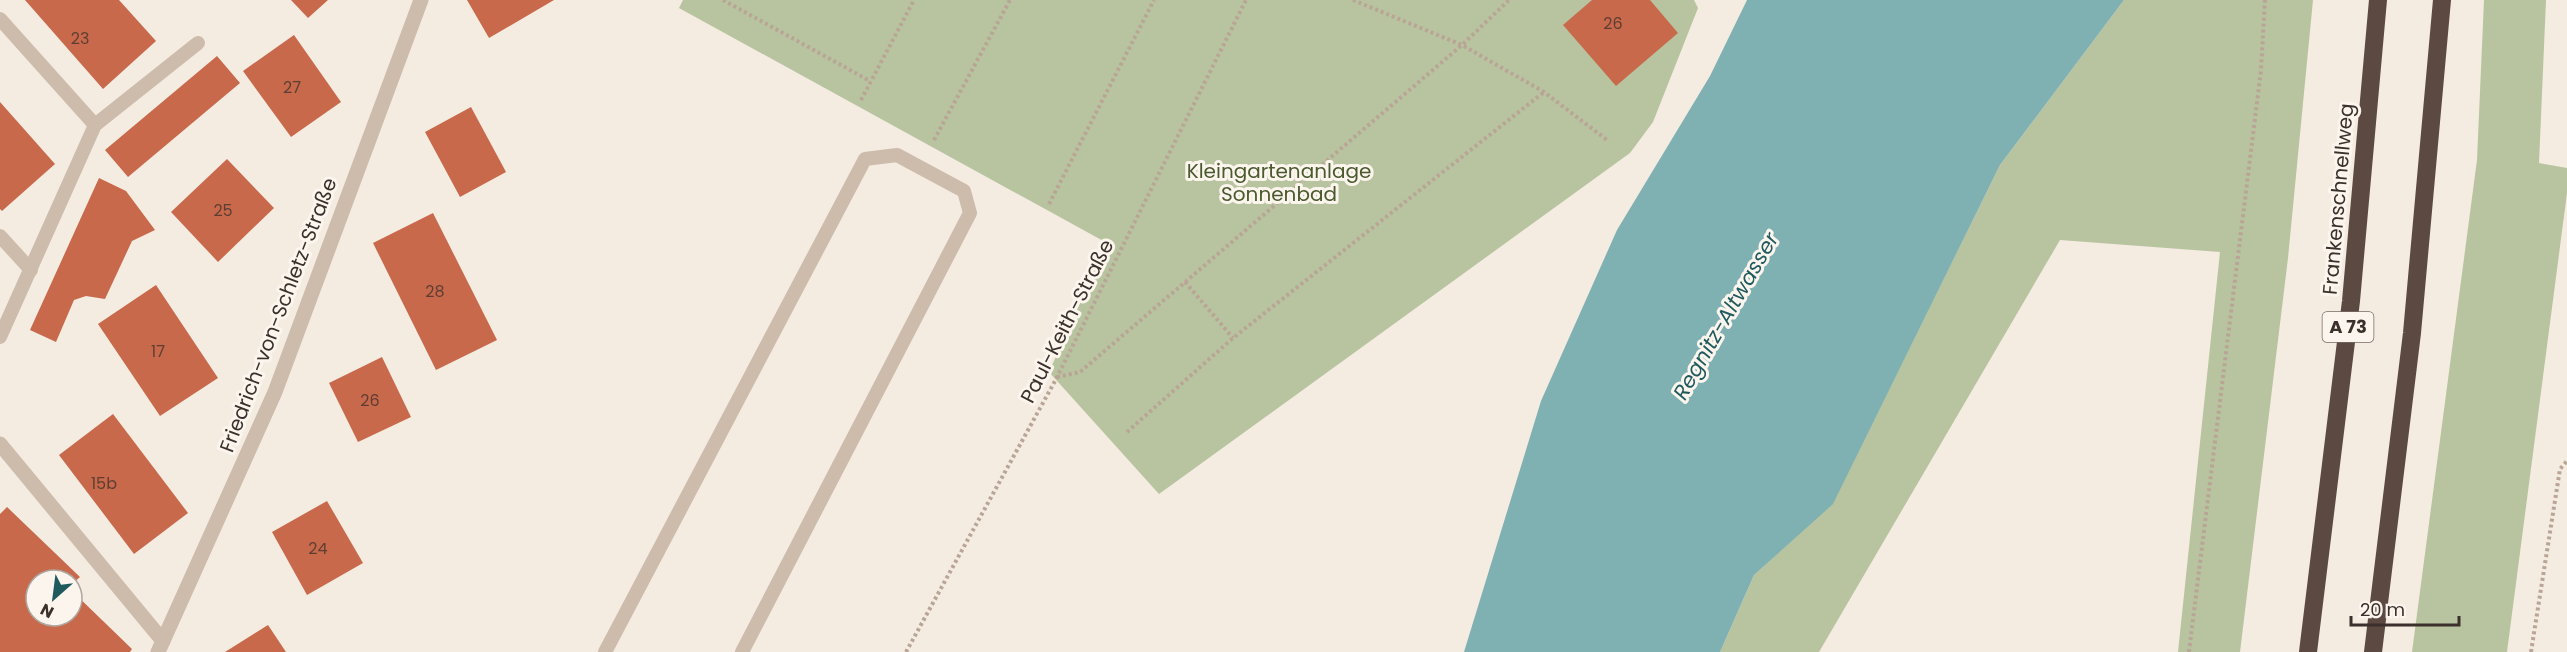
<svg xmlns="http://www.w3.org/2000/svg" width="2567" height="652" font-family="Poppins,sans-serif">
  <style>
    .green { fill: #b8c4a0 }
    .water { fill: #7fb0b2 }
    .building { fill: #c8694b }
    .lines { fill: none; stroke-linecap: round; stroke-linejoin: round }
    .path { stroke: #b9a596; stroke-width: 4; stroke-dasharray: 3 3; stroke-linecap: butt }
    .lane { stroke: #cdbbac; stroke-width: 14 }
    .street { stroke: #cdbbac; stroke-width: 15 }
    .highway { stroke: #5c4a42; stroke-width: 18 }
    .labels { text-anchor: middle; stroke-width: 6; stroke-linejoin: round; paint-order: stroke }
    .number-label { font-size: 16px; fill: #5e3e33 }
    .shield { fill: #fbf5ee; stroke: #756b66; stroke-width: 1.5 }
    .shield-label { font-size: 18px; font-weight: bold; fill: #3b302b }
    .park-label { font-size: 20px; fill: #4a5a2e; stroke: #fbf5ee }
    .street-label { font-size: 20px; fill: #3b302b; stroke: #fbf5ee }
    .water-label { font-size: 21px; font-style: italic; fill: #1f5a5e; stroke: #fbf5ee }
  </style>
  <rect width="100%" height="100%" fill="#f4ebe1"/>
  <!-- green -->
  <g class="green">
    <path d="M 683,0 L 1694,0 L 1698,8 L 1653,122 L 1630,153 L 1159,494 L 1049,372 L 1107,243 L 679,8 Z"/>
    <path d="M 2124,0 L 2313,0 L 2288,258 L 2240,652 L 2178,652 L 2220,252 L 2060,240 L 1819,652 L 1720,652 L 1754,575 L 1833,503 L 2000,165 Z"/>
    <path d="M 2484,0 L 2546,0 L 2539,163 L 2567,168 L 2567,193 L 2507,652 L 2412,652 L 2477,160 Z"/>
  </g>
  <!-- water -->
  <path class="water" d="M 1747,0 L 2124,0 L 2000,165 L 1833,504 L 1754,575 L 1720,652 L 1464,652 L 1541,401 L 1617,230 L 1710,76 Z"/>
  <!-- building -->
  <g class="building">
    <path d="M 25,0 L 119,0 L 156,41 L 103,89 Z"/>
    <path d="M 291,0 L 328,0 L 308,18 Z"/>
    <path d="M 467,0 L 554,0 L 489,38 Z"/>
    <path d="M 1592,0 L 1650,0 L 1678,33 L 1616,86 L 1563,25 Z"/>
    <path d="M 294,35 L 341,102 L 291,137 L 243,71 Z"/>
    <path d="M 217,56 L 240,83 L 128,177 L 105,150 Z"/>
    <path d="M 0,102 L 55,164 L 2,211 L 0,209 Z"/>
    <path d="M 471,107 L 506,172 L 460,197 L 425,132 Z"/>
    <path d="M 227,159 L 274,208 L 218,262 L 171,212 Z"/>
    <path d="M 99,178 L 126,191 L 155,230 L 132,241 L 105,299 L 86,296 L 74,300 L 56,342 L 30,330 Z"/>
    <path d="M 433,213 L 497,340 L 436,370 L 373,243 Z"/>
    <path d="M 156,285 L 218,378 L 160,416 L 98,324 Z"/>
    <path d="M 382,357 L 411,417 L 358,442 L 329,383 Z"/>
    <path d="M 113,414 L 188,513 L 134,554 L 59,455 Z"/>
    <path d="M 327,501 L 363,563 L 307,595 L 272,532 Z"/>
    <path d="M 7,507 L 80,577 L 72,584 L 72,580 L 36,580 L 36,616 L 72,616 L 72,591 L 132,649 L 130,652 L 0,652 L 0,514 Z"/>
    <path d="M 268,625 L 286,652 L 225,652 Z"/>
  </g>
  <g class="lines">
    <!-- path -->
    <g class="path">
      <path d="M 723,0 L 870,81"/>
      <path d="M 1353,0 L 1462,45 L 1544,92 L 1607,140"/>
      <path d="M 861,100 L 914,0"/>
      <path d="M 934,140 L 1010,0"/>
      <path d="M 1049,204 L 1154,0"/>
      <path d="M 1185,282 L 1233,338"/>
      <path d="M 1057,377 L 1080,372 L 1462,45 L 1509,0"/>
      <path d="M 1127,432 L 1233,338 L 1544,92"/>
      <path d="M 906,652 L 1055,381 L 1246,0"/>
      <path d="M 2189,652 L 2261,70 L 2265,0"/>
      <path d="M 2531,652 L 2560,469 L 2567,461"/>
    </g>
    <!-- lane -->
    <g class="lane">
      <path d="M 0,19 L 95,125"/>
      <path d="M 0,236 L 31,270"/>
      <path d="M 0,337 L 95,125 L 198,43"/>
      <path d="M 605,652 L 865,159 L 897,155 L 964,191 L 970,213 L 742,652"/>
    </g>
    <!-- street -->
    <g class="street">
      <path d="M 0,444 L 163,641"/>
      <path d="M 158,652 L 275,392 L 421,0"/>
    </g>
    <!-- highway -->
    <g class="highway">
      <path d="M 2308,652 L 2351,301 L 2378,0"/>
      <path d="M 2373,652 L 2412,333 L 2442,0"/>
    </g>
  </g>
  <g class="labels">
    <!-- number labels -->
    <g class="number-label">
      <text x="1613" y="29">26</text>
      <text x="80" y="44">23</text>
      <text x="292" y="93">27</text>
      <text x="223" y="216">25</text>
      <text x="435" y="297">28</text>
      <text x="158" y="357">17</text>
      <text x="370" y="406">26</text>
      <text x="104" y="489">15b</text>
      <text x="318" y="554">24</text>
    </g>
    <!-- shield labels -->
    <rect class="shield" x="2322.5" y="312" width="51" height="30" rx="4.5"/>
    <g class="shield-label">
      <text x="2348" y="333">A 73</text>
    </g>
    <!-- park labels -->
    <g class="park-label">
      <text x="1279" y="178">Kleingartenanlage<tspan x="1279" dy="23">Sonnenbad</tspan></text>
    </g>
    <!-- street labels -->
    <g class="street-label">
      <text transform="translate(2338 199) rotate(-85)" y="7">Frankenschnellweg</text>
      <text transform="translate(278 315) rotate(-69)" y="7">Friedrich-von-Schletz-Straße</text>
      <text transform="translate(1067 321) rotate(-63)" y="7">Paul-Keith-Straße</text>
    </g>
    <!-- water labels -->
    <g class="water-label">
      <text transform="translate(1726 316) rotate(-60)" y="7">Regnitz-Altwasser</text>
    </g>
  </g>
  <!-- north arrow -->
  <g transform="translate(54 598) rotate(208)"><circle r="28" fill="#fbf5ee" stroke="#aea6a0" stroke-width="1.5"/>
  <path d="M0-4.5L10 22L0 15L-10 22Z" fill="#1f5a5e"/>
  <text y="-9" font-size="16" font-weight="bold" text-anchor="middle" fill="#3b302b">N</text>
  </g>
  <!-- scale -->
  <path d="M2351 616v9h108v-9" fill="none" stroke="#3b302b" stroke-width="3"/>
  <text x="2360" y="616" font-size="18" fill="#3b302b" stroke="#fbf5ee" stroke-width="4.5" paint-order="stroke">20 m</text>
</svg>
